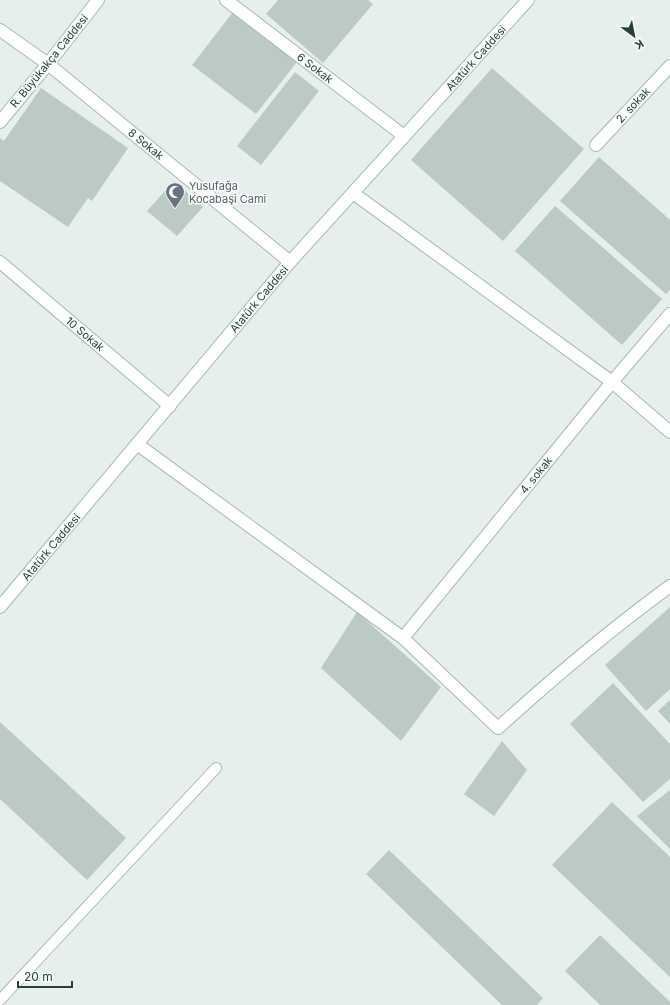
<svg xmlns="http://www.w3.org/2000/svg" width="670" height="1005" font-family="Inter,sans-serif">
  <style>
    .building { fill: #bbcac4 }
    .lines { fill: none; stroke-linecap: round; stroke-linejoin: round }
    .lane-casing { stroke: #a8b8b2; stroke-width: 12 }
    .street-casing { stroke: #a8b8b2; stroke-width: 14 }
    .secondary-casing { stroke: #a4bbb3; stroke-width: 14 }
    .lane { stroke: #fff; stroke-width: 10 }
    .street { stroke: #fff; stroke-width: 12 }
    .secondary { stroke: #fff; stroke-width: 12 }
    .labels { text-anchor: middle; stroke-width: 3; stroke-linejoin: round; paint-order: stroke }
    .street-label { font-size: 11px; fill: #24423a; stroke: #f7fbf9 }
    .worship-label { font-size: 11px; fill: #5b616d; stroke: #f7fbf9; text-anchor: start }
  </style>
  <rect width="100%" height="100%" fill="#e6efeb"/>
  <!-- building -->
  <g class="building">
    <path d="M 278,0 L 368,0 L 373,4 L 323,63 L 266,14 Z"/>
    <path d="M 233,12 L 297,62 L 256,114 L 192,65 Z"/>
    <path d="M 492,68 L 584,149 L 503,241 L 411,160 Z"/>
    <path d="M 295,72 L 319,91 L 261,165 L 237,146 Z"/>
    <path d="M 41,88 L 128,148 L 92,201 L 88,198 L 68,227 L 0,181 L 0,138 L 4,141 Z"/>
    <path d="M 599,157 L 670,220 L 670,290 L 666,294 L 560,201 Z"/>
    <path d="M 174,181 L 203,207 L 177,236 L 147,211 Z"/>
    <path d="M 555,206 L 662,299 L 622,345 L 515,251 Z"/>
    <path d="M 670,607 L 670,689 L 646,711 L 605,665 Z"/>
    <path d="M 357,612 L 441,687 L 401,741 L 321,668 Z"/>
    <path d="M 613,683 L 670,744 L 670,779 L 643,802 L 570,724 Z"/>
    <path d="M 670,700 L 670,724 L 658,711 Z"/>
    <path d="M 0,722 L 126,838 L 87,880 L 0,799 Z"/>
    <path d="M 502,741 L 527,770 L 494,816 L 464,794 Z"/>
    <path d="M 670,790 L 670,849 L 637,816 Z"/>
    <path d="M 612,802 L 670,857 L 670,977 L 552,865 Z"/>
    <path d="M 389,850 L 543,998 L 537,1005 L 502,1005 L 366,874 Z"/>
    <path d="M 600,935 L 670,1002 L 670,1005 L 600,1005 L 565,971 Z"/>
  </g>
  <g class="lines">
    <defs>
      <path id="lane" d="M 0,1000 L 216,768"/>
      <g id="street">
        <path d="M 226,0 L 404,136"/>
        <path d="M 0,30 L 48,64 L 290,262"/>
        <path d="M 596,145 L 670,66"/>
        <path d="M 353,193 L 612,382 L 670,432"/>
        <path d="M 0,262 L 170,406"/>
        <path d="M 137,444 L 403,638 L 498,728 C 553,678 610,630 670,586"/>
        <path d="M 403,638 L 612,382 L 670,314"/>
      </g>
      <g id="secondary">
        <path d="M 0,122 L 48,64 L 98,0"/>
        <path d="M 0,607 L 290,262 L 528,0"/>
      </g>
    </defs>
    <!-- lane casing -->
    <use href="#lane" class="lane-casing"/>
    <!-- street casing -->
    <use href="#street" class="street-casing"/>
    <!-- secondary casing -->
    <use href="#secondary" class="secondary-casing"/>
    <!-- lane -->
    <use href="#lane" class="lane"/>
    <!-- street -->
    <use href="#street" class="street"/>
    <!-- secondary -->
    <use href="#secondary" class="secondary"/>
  </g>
  <!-- icons -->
  <defs>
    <symbol id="mosque-pin" viewBox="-11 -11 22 30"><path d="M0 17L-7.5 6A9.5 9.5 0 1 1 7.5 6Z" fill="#6b7280" stroke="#f7fbf9"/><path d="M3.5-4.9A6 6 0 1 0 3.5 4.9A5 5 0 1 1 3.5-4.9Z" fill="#fff"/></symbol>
  </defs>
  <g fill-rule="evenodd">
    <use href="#mosque-pin" x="164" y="181" width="22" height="30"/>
  </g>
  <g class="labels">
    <!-- street labels -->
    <g class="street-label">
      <text transform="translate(476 58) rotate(-48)" y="4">Atatürk Caddesi</text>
      <text transform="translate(49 61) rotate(-51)" y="4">R. Büyükakça Caddesi</text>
      <text transform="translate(315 68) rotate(37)" y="4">6 Sokak</text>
      <text transform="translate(633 105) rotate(-47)" y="4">2. sokak</text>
      <text transform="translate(146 144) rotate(39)" y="4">8 Sokak</text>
      <text transform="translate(259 299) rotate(-50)" y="4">Atatürk Caddesi</text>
      <text transform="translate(85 334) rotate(40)" y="4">10 Sokak</text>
      <text transform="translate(536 475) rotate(-51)" y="4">4. sokak</text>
      <text transform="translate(51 547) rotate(-50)" y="4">Atatürk Caddesi</text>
    </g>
    <!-- worship labels -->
    <g class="worship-label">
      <text x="189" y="190">Yusufağa<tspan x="189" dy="13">Kocabaşi Cami</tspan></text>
    </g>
  </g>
  <!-- north arrow -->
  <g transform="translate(634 36) rotate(148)" stroke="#f7fbf9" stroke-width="3" paint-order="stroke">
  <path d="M0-3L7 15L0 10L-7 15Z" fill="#24423a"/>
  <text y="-6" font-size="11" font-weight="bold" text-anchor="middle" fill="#24423a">K</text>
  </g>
  <!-- scale -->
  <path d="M18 981v6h54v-6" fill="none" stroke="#24423a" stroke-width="2"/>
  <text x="24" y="981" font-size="12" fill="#24423a" stroke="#f7fbf9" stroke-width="3" paint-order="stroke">20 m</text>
</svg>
